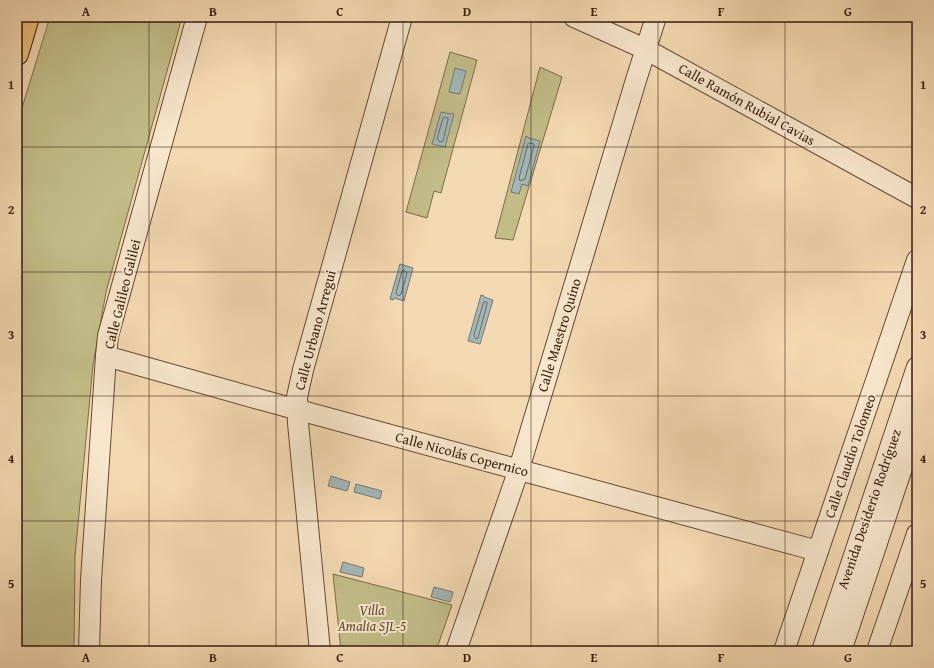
<svg xmlns="http://www.w3.org/2000/svg" width="934" height="668" font-family="'Gentium Book Plus',serif">
  <style>
    .green { fill: #c2bd87; stroke: #7b6c49 }
    .water { fill: #a1b7b8; stroke: #757973 }
    .lines { fill: none; stroke-linecap: round; stroke-linejoin: round }
    .shore { stroke: #6a6a62; stroke-width: 1 }
    .minor-casing { stroke: #644b34; stroke-width: 22 }
    .highway-casing { stroke: #341c0b; stroke-width: 24 }
    .minor { stroke: #f7e6cc; stroke-width: 20 }
    .highway { stroke: #eabc78; stroke-width: 22 }
    .grid { fill: none; stroke: #341c0b; stroke-width: 1; stroke-opacity: 0.55 }
    .labels { text-anchor: middle; stroke-width: 4; stroke-linejoin: round; paint-order: stroke }
    .street-label { font-size: 14px; fill: #341c0b; stroke: #f7e6cc }
    .park-label { font-size: 14px; font-style: italic; fill: #5f4c30; stroke: #f7e6cc }
    .neatline { fill: none; stroke: #341c0b; stroke-width: 1.5 }
    .grid-label { font-size: 13px; text-anchor: middle; font-weight: bold; fill: #341c0b }
  </style>
  <rect width="100%" height="100%" fill="#f3d9b1"/>
  <filter id="stains"><feTurbulence type="fractalNoise" baseFrequency=".005" numOctaves="4"/><feColorMatrix values="0 0 0 0 .2 0 0 0 0 .09 0 0 0 0 .02 0 0 0 .5 -.17"/></filter>
  <radialGradient id="worn" r=".72"><stop offset=".6" stop-color="#630" stop-opacity="0"/><stop offset="1" stop-color="#630" stop-opacity=".3"/></radialGradient>
  <!-- green -->
  <g class="green">
    <path d="M 50,17 L 182,17 L 106,292 L 93,365 L 75,556 L 74,651 L 17,651 L 17,124 Z"/>
    <path d="M 450,52 L 477,60 L 441,193 L 434,191 L 427,218 L 406,212 Z"/>
    <path d="M 540,67 L 562,77 L 513,240 L 495,238 Z"/>
    <path d="M 333,574 L 452,605 L 436,651 L 341,651 Z"/>
  </g>
  <!-- water -->
  <g class="water">
    <path d="M 455,68 L 466,71 L 460,94 L 449,92 Z"/>
    <path d="M 441,112 L 451,114 L 452,113 L 454,114 L 445,147 L 432,144 Z"/>
    <path d="M 526,136 L 528,137 L 528,138 L 540,141 L 528,186 L 522,184 L 519,194 L 511,192 Z"/>
    <path d="M 400,264 L 413,268 L 404,301 L 394,298 L 393,300 L 390,299 Z"/>
    <path d="M 481,295 L 484,296 L 484,297 L 493,300 L 480,344 L 468,341 Z"/>
    <path d="M 331,476 L 350,482 L 347,491 L 328,486 Z"/>
    <path d="M 356,484 L 382,491 L 380,499 L 354,492 Z"/>
    <path d="M 343,562 L 364,568 L 362,577 L 340,572 Z"/>
    <path d="M 434,587 L 453,592 L 450,602 L 431,597 Z"/>
  </g>
  <g class="lines">
    <!-- shore -->
    <g class="shore">
      <path d="M 445,117 L 448,118 L 448,120 L 443,141 L 440,142 L 437,139 L 443,118 Z"/>
      <path d="M 529,143 L 534,144 L 534,146 L 525,179 L 520,181 L 519,178 L 528,144 Z"/>
      <path d="M 404,270 L 407,273 L 401,294 L 399,296 L 396,293 L 402,271 Z"/>
      <path d="M 484,302 L 487,302 L 487,304 L 478,338 L 476,339 L 474,336 Z"/>
    </g>
    <defs>
      <g id="minor">
        <path d="M 574,17 L 645,49 L 917,198"/>
        <path d="M 106,356 L 262,400 L 818,551"/>
        <path d="M 89,651 L 91,580 L 106,356 L 108,336 L 197,17"/>
        <path d="M 320,651 L 298,423 L 297,397 L 303,370 L 402,17"/>
        <path d="M 456,651 L 519,469 L 636,80 L 656,17"/>
        <path d="M 784,651 L 917,260"/>
        <path d="M 822,651 L 917,367"/>
        <path d="M 841,651 L 917,423"/>
        <path d="M 877,651 L 917,534"/>
      </g>
      <path id="highway" d="M 17,54 L 28,17"/>
    </defs>
    <!-- minor casing -->
    <use href="#minor" class="minor-casing"/>
    <!-- highway casing -->
    <use href="#highway" class="highway-casing"/>
    <!-- minor -->
    <use href="#minor" class="minor"/>
    <!-- highway -->
    <use href="#highway" class="highway"/>
  </g>
  <!-- grid -->
  <path class="grid" d="M 149,17 L 149,651M 276,17 L 276,651M 403,17 L 403,651M 531,17 L 531,651M 658,17 L 658,651M 785,17 L 785,651M 17,147 L 917,147M 17,272 L 917,272M 17,396 L 917,396M 17,521 L 917,521"/>
  <g class="labels">
    <!-- street labels -->
    <g class="street-label">
      <text transform="translate(747 104) rotate(29)" y="5">Calle Ramón Rubial Cavias</text>
      <text transform="translate(122 294) rotate(-76)" y="5">Calle Galileo Galilei</text>
      <text transform="translate(315 330) rotate(-75)" y="5">Calle Urbano Arregui</text>
      <text transform="translate(559 335) rotate(-73)" y="5">Calle Maestro Quino</text>
      <text transform="translate(462 454) rotate(15)" y="5">Calle Nicolás Copernico</text>
      <text transform="translate(850 456) rotate(-71)" y="5">Calle Claudio Tolomeo</text>
      <text transform="translate(869 509) rotate(-71)" y="5">Avenida Desiderio Rodríguez</text>
    </g>
    <!-- park labels -->
    <g class="park-label">
      <text x="372" y="615">Villa<tspan x="372" dy="16">Amalia SJL-5</tspan></text>
    </g>
  </g>
  <!-- margin -->
  <rect width="934" height="668" fill="none" stroke="#f3d9b1" stroke-width="44"/>
  <rect x="22" y="22" width="890" height="624" class="neatline"/>
  <g class="grid-label">
    <text x="86" y="16">A</text>
    <text x="213" y="16">B</text>
    <text x="340" y="16">C</text>
    <text x="467" y="16">D</text>
    <text x="594" y="16">E</text>
    <text x="721" y="16">F</text>
    <text x="848" y="16">G</text>
    <text x="11" y="89">1</text>
    <text x="923" y="89">1</text>
    <text x="11" y="214">2</text>
    <text x="923" y="214">2</text>
    <text x="11" y="339">3</text>
    <text x="923" y="339">3</text>
    <text x="11" y="463">4</text>
    <text x="923" y="463">4</text>
    <text x="11" y="588">5</text>
    <text x="923" y="588">5</text>
    <text x="86" y="662">A</text>
    <text x="213" y="662">B</text>
    <text x="340" y="662">C</text>
    <text x="467" y="662">D</text>
    <text x="594" y="662">E</text>
    <text x="721" y="662">F</text>
    <text x="848" y="662">G</text>
  </g>
  <rect width="100%" height="100%" filter="url(#stains)"/>
  <rect width="100%" height="100%" fill="url(#worn)"/>
</svg>
